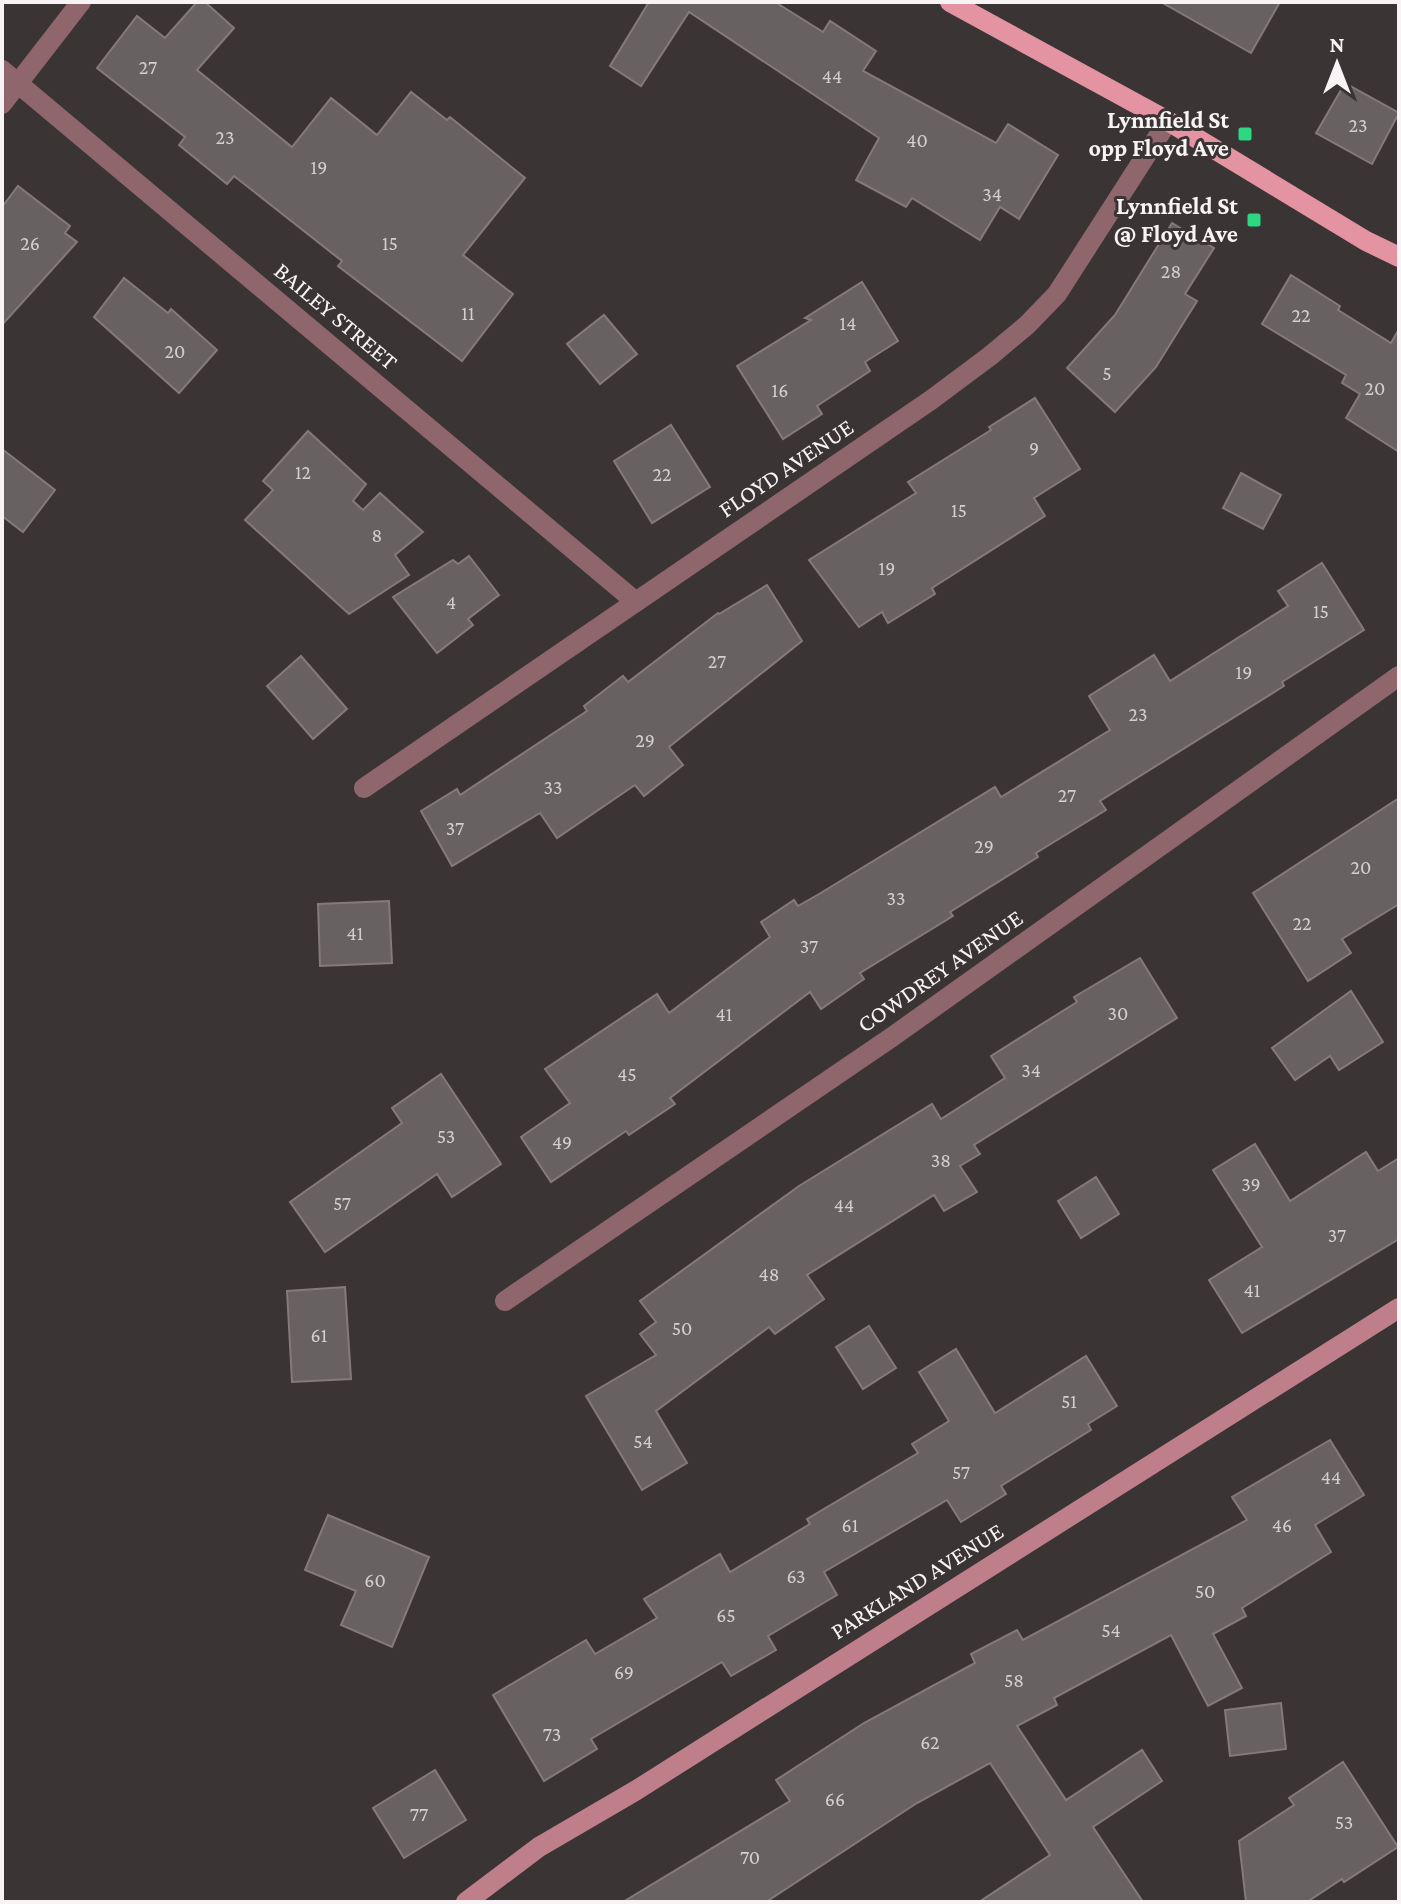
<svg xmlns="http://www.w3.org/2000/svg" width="1401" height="1904" font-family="'Crimson Pro',serif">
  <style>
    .building { fill: #686162; stroke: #827a7b; stroke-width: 2 }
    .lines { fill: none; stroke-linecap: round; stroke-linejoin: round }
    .street { stroke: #8e666c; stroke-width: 20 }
    .secondary { stroke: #be7f8a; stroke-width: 20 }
    .primary { stroke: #e393a1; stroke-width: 20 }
    .poi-dot { fill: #2dd883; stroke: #3b3435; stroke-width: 3 }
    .labels { text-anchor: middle; stroke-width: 6; stroke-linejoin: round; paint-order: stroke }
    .number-label { font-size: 20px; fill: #d4ced0 }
    .poi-label { font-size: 24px; font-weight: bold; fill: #f8f3f4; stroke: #3b3435; text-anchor: end }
    .street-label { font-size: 24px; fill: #f8f3f4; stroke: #3b3435 }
  </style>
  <rect width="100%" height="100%" fill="#3b3435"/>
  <!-- building -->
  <g class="building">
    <path d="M 197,2 L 205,2 L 234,28 L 197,70 L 292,147 L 331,98 L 377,135 L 411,92 L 447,120 L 450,117 L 525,178 L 463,255 L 513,294 L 462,361 L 338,266 L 342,261 L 234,176 L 227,184 L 179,145 L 185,137 L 97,68 L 137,16 L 165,38 Z"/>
    <path d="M 649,2 L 775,2 L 823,32 L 830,21 L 876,51 L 863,71 L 996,143 L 1008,124 L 1058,155 L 1019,219 L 1000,207 L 980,240 L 912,198 L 906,207 L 856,180 L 879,138 L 689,12 L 641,86 L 610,66 Z"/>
    <path d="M 1161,2 L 1280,2 L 1251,53 Z"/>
    <path d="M 1345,83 L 1399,113 L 1372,164 L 1316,133 Z"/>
    <path d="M 18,186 L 70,226 L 65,233 L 77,242 L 2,325 L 2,207 Z"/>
    <path d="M 1172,223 L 1214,248 L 1185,294 L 1197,301 L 1156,367 L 1115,412 L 1067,368 L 1115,315 Z"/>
    <path d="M 1291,275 L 1340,306 L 1338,310 L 1391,343 L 1399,329 L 1399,452 L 1346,418 L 1360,394 L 1342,383 L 1346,375 L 1262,324 Z"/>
    <path d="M 124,278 L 168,313 L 171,309 L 217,350 L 179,393 L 94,317 Z"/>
    <path d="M 862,282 L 898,341 L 865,362 L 870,371 L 817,406 L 822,414 L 783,439 L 737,366 L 811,320 L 805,318 Z"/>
    <path d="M 604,315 L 637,354 L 600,384 L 567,344 Z"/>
    <path d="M 1035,398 L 1080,469 L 1034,498 L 1045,516 L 932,588 L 935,594 L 888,623 L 882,612 L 859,627 L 809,560 L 916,493 L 908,482 L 991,430 L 989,427 Z"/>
    <path d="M 671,425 L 710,487 L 652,523 L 614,461 Z"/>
    <path d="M 308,431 L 366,484 L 353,501 L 363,510 L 380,493 L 423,532 L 395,555 L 409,575 L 349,614 L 245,520 L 273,490 L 263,481 Z"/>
    <path d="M 2,449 L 55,490 L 23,532 L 2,516 Z"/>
    <path d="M 1241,473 L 1281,495 L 1263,529 L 1223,508 Z"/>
    <path d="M 469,556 L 499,595 L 468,619 L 473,625 L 437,653 L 393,597 L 453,560 L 458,564 Z"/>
    <path d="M 1322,563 L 1364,630 L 1282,682 L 1284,686 L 1100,801 L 1106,810 L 1036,853 L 1038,857 L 950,912 L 953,916 L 860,973 L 864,979 L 821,1009 L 810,992 L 670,1098 L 675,1104 L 629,1135 L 626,1131 L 551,1182 L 521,1137 L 570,1103 L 545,1069 L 657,994 L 669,1013 L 770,937 L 761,922 L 794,900 L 798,906 L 819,894 L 995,787 L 1001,797 L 1110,730 L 1089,696 L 1154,655 L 1170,681 L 1288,606 L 1278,591 Z"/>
    <path d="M 767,585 L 802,641 L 669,747 L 683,765 L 644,796 L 635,785 L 557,838 L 540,813 L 452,866 L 421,811 L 457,789 L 460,795 L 587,711 L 584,706 L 623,676 L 628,682 L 718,613 L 719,614 Z"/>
    <path d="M 301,656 L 347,709 L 313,739 L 267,686 Z"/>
    <path d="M 1399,798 L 1399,904 L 1342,939 L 1351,953 L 1308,981 L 1253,893 Z"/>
    <path d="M 389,901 L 392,963 L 320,966 L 318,904 Z"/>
    <path d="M 1140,958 L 1177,1018 L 974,1145 L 980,1154 L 960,1166 L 977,1192 L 944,1211 L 934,1195 L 807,1275 L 824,1299 L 775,1334 L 769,1327 L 656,1411 L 687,1463 L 642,1490 L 586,1396 L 656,1355 L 640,1334 L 656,1322 L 640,1301 L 799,1186 L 932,1104 L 941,1119 L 1005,1078 L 991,1056 L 1077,1002 L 1074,997 Z"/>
    <path d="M 1351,991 L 1383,1042 L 1339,1070 L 1330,1056 L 1295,1080 L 1272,1048 Z"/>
    <path d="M 441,1074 L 501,1164 L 452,1197 L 437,1174 L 325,1252 L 290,1202 L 402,1123 L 392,1108 Z"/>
    <path d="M 1255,1144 L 1290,1201 L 1366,1152 L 1378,1171 L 1399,1158 L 1399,1239 L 1242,1333 L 1209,1280 L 1262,1247 L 1213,1170 Z"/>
    <path d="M 1096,1177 L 1119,1214 L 1081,1238 L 1058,1201 Z"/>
    <path d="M 345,1287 L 351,1379 L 292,1382 L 287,1291 Z"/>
    <path d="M 869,1326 L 896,1368 L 863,1389 L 836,1347 Z"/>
    <path d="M 956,1349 L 995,1413 L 1086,1356 L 1117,1406 L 1088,1424 L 1091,1430 L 1001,1486 L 1006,1494 L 961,1522 L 947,1500 L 824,1572 L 837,1595 L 768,1636 L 776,1650 L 731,1676 L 722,1662 L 591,1739 L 597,1749 L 544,1781 L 493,1695 L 586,1640 L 595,1654 L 657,1618 L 644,1599 L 720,1554 L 730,1572 L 810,1524 L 807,1519 L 918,1453 L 912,1444 L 949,1421 L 919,1372 Z"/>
    <path d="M 1330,1440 L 1364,1495 L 1315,1525 L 1331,1552 L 1242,1608 L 1246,1616 L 1213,1634 L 1242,1688 L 1208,1706 L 1171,1635 L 1054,1698 L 1057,1705 L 1017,1726 L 1066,1800 L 1142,1750 L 1162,1781 L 1093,1827 L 1143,1902 L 979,1902 L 1050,1855 L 990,1763 L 917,1803 L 766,1902 L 623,1902 L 790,1801 L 776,1780 L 864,1723 L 975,1663 L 971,1654 L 1017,1630 L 1023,1640 L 1247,1520 L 1232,1497 Z"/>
    <path d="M 328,1515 L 429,1557 L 392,1647 L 341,1625 L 356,1591 L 305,1570 Z"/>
    <path d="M 1281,1703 L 1286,1749 L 1230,1756 L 1225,1710 Z"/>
    <path d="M 1343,1762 L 1398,1847 L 1344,1882 L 1342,1879 L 1307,1902 L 1246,1902 L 1239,1841 L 1294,1805 L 1289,1798 Z"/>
    <path d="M 435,1770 L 466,1820 L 404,1858 L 373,1808 Z"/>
  </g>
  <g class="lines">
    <!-- street -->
    <g class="street">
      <path d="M 2,70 L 636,602"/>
      <path d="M 2,104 L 81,2"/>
      <path d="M 364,788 L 931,400 L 990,356 L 1027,325 L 1057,294 L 1168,121"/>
      <path d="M 505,1301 L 892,1037 L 1399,676"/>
    </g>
    <!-- secondary -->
    <path class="secondary" d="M 466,1902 L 539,1847 L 635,1791 L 1399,1308"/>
    <!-- primary -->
    <path class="primary" d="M 950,2 L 1168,121 L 1366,241 L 1399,257"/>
  </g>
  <!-- markers -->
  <g class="poi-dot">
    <rect x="1237" y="126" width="16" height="16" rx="4"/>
    <rect x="1246" y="212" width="16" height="16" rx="4"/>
  </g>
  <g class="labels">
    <!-- number labels -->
    <g class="number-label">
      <text x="148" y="74">27</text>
      <text x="832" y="83">44</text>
      <text x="1358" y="132">23</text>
      <text x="225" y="144">23</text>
      <text x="917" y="147">40</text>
      <text x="319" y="174">19</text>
      <text x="992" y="201">34</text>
      <text x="30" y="250">26</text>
      <text x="390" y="250">15</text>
      <text x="1171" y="278">28</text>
      <text x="468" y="320">11</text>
      <text x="1301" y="322">22</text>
      <text x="848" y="330">14</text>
      <text x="175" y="358">20</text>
      <text x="1107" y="380">5</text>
      <text x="1375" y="395">20</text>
      <text x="780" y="397">16</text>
      <text x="1034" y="455">9</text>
      <text x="303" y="479">12</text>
      <text x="662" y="481">22</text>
      <text x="959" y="517">15</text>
      <text x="377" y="542">8</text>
      <text x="887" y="575">19</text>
      <text x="451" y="609">4</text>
      <text x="1321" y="618">15</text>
      <text x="717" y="668">27</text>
      <text x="1244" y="679">19</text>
      <text x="1138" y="721">23</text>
      <text x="645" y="747">29</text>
      <text x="553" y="794">33</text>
      <text x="1067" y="802">27</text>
      <text x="455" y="835">37</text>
      <text x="984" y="853">29</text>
      <text x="1361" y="874">20</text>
      <text x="896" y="905">33</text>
      <text x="1302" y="930">22</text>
      <text x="355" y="940">41</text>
      <text x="809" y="953">37</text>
      <text x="1118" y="1020">30</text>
      <text x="724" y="1021">41</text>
      <text x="1031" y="1077">34</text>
      <text x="627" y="1081">45</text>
      <text x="446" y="1143">53</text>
      <text x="562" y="1149">49</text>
      <text x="941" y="1167">38</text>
      <text x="1251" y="1191">39</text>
      <text x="342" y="1210">57</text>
      <text x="844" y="1212">44</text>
      <text x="1337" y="1242">37</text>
      <text x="769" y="1281">48</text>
      <text x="1252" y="1297">41</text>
      <text x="682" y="1335">50</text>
      <text x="319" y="1342">61</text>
      <text x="1069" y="1408">51</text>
      <text x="643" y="1448">54</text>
      <text x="961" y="1479">57</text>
      <text x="1331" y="1484">44</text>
      <text x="850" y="1532">61</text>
      <text x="1282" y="1532">46</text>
      <text x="796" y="1583">63</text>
      <text x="375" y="1587">60</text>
      <text x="1205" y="1598">50</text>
      <text x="726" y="1622">65</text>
      <text x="1111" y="1637">54</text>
      <text x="624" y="1679">69</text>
      <text x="1014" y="1687">58</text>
      <text x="552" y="1741">73</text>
      <text x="930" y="1749">62</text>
      <text x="835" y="1806">66</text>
      <text x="419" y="1821">77</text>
      <text x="1344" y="1829">53</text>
      <text x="750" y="1864">70</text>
    </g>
    <!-- poi labels -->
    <g class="poi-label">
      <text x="1229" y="128">Lynnfield St<tspan x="1229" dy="28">opp Floyd Ave</tspan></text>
      <text x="1238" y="214">Lynnfield St<tspan x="1238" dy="28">@ Floyd Ave</tspan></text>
    </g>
    <!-- street labels -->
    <g class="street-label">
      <text transform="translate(336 316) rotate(40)" y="8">BAILEY STREET</text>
      <text transform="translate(786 468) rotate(-34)" y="8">FLOYD AVENUE</text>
      <text transform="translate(940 971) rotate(-35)" y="8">COWDREY AVENUE</text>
      <text transform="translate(917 1581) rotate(-32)" y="8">PARKLAND AVENUE</text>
    </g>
  </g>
  <!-- border -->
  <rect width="1401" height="1904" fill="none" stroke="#f8f3f4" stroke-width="8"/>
  <!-- north arrow -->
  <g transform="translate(1337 64)" stroke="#3b3435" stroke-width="6" paint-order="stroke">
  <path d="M0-6L14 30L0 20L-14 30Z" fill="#f8f3f4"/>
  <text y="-12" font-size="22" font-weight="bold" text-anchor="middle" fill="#f8f3f4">N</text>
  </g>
</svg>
